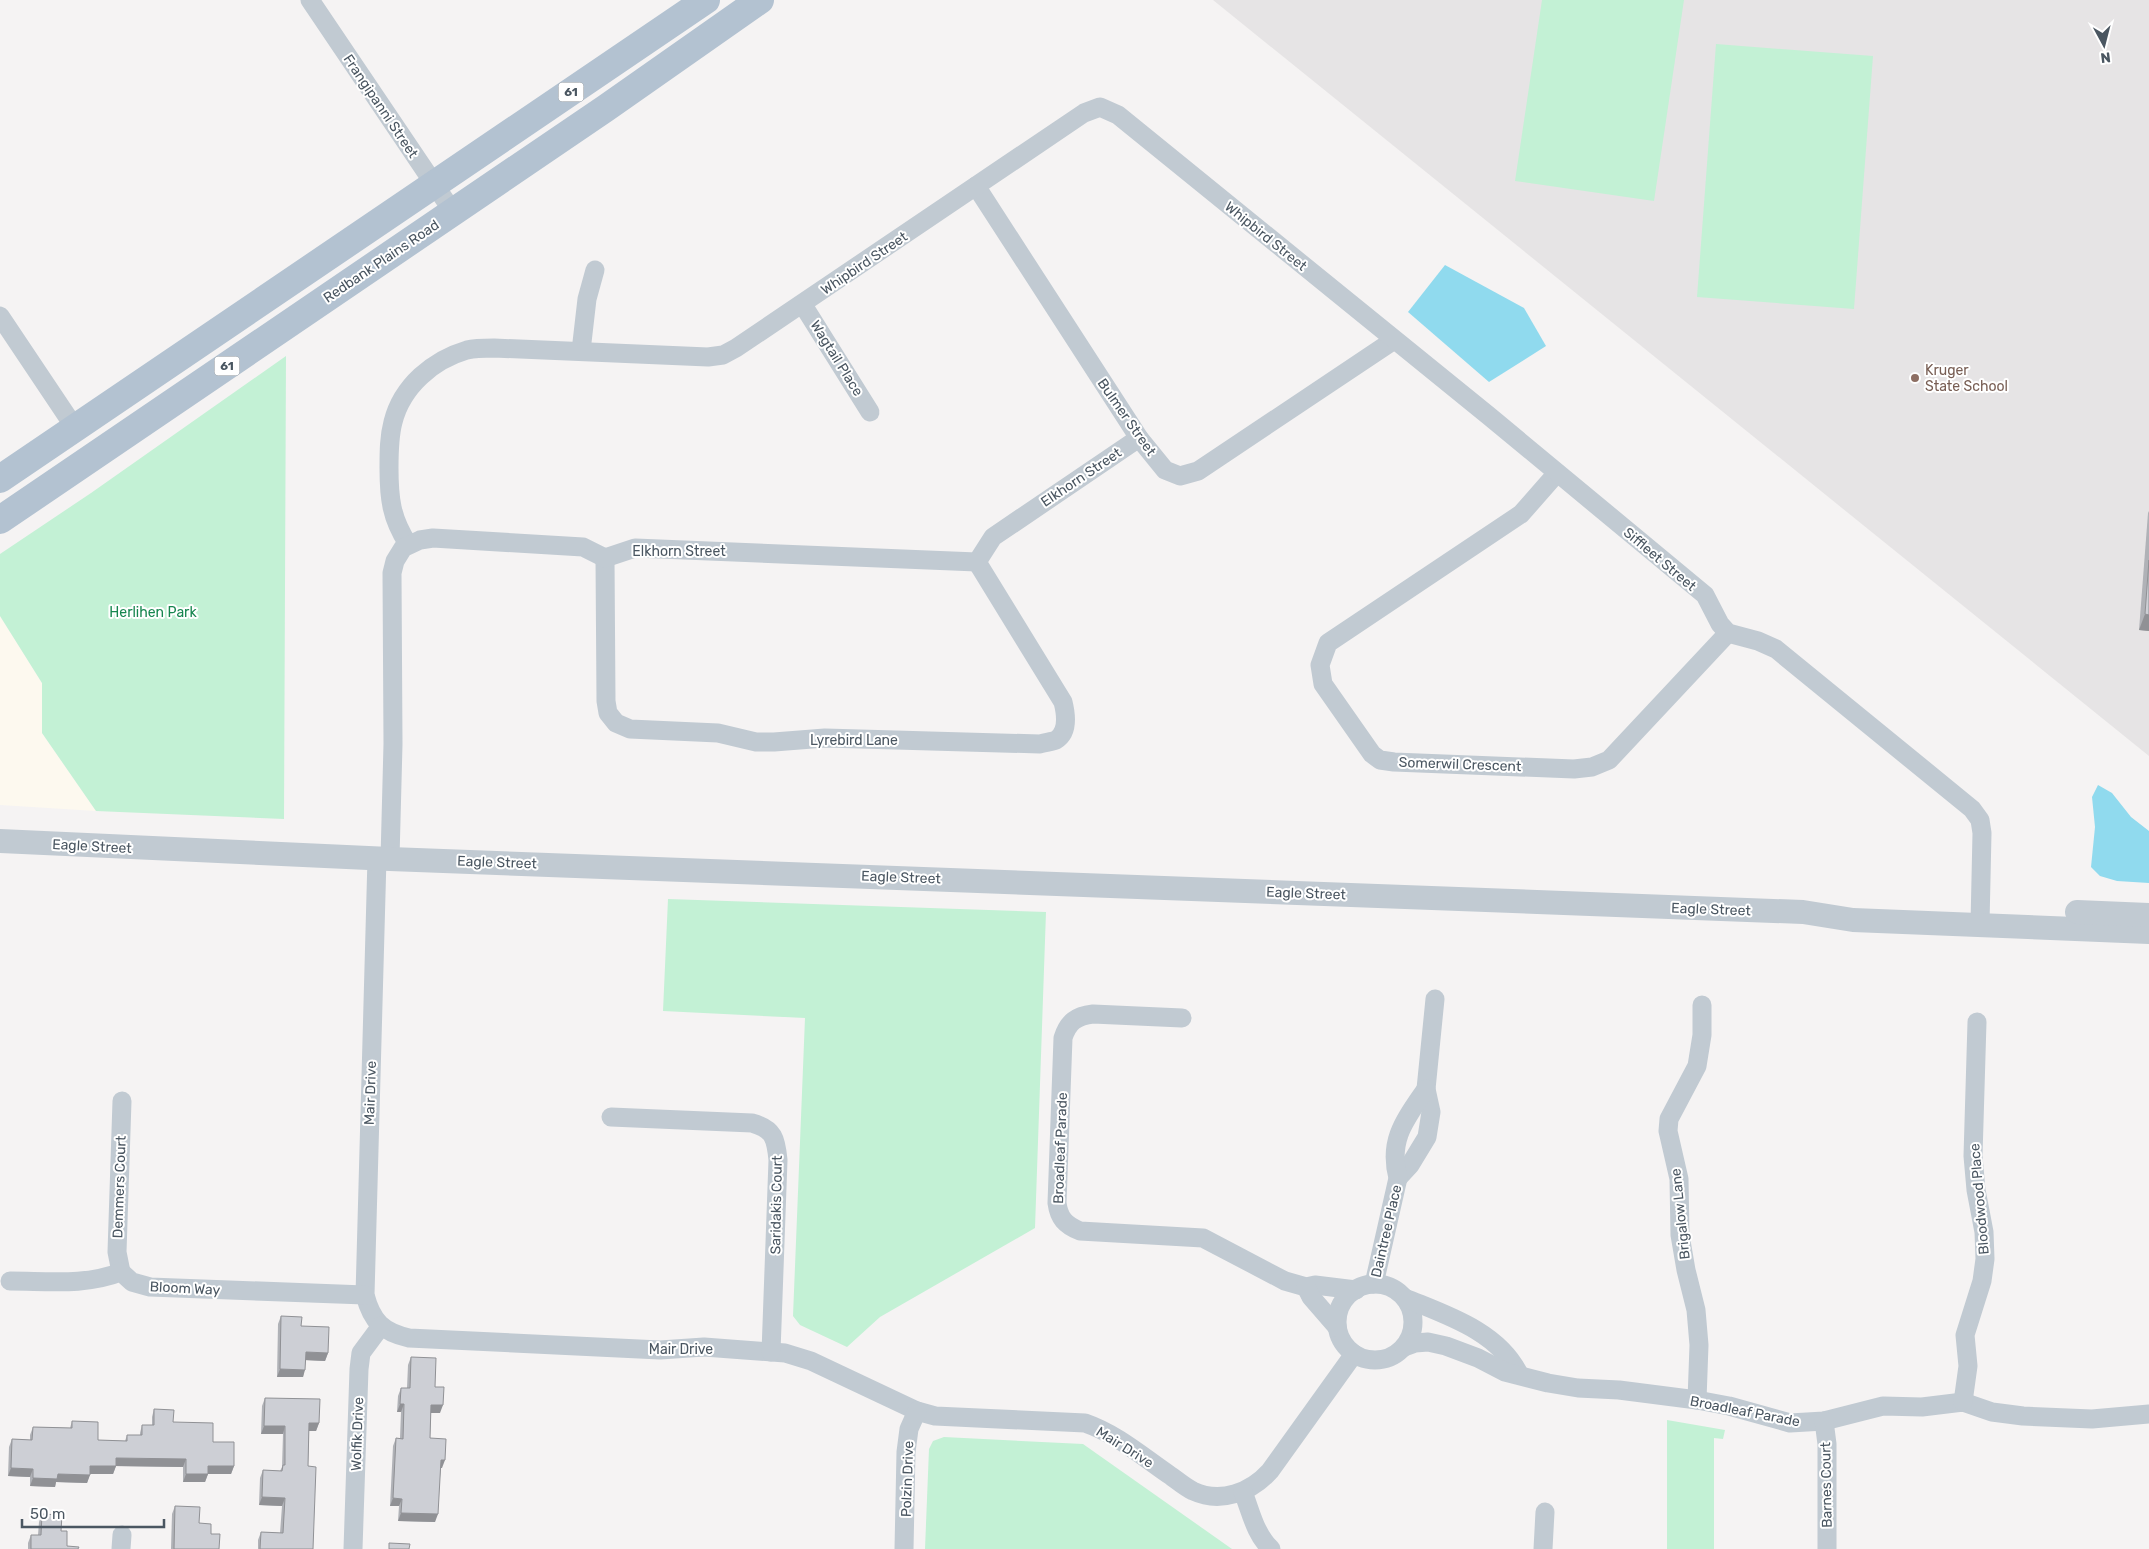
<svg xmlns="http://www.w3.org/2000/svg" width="2149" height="1549" font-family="Rubik,sans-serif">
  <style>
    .commercial { fill: #fdf9ef }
    .education { fill: #e6e4e5 }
    .green { fill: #c3f1d5 }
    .water { fill: #90daee }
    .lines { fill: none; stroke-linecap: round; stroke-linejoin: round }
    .minor { stroke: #c1cad2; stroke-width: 19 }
    .tertiary { stroke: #c1cad2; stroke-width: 24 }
    .primary { stroke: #b3c2d1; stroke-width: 28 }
    .wall { fill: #b0b2b7 }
    .shaded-wall { fill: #909195 }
    .building { fill: #cdcfd5; stroke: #909195 }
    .education-dot { fill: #8d6e63; stroke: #fff; stroke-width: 2 }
    .labels { text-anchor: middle; stroke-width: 4; stroke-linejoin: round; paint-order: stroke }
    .shield { fill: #fff; stroke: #808990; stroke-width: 1 }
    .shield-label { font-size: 12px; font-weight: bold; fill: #4a5661 }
    .street-label { font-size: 14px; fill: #4a5661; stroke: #fff }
    .education-label { font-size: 14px; fill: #785e54; stroke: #fff; text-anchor: start }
    .park-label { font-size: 14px; fill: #17864f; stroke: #fff }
  </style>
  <rect width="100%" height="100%" fill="#f5f3f3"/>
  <!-- commercial -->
  <path class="commercial" d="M 0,616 L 42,683 L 42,733 L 96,811 L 0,805 Z"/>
  <!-- education -->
  <path class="education" d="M 1213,0 L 2149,0 L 2149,756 Z"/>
  <!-- green -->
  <g class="green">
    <path d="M 1542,0 L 1684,0 L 1654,201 L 1515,181 Z"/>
    <path d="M 1716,44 L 1873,56 L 1854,309 L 1697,297 Z"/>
    <path d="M 286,356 L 284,819 L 96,811 L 42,733 L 42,683 L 0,616 L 0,554 L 91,493 Z"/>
    <path d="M 668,899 L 1046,912 L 1035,1228 L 880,1317 L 847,1347 L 800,1325 L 793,1316 L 805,1018 L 663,1011 Z"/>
    <path d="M 1667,1420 L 1725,1430 L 1723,1439 L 1714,1438 L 1714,1549 L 1667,1549 Z"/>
    <path d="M 944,1437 L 1083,1444 L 1232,1549 L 925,1549 L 929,1449 L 933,1441 Z"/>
  </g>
  <!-- water -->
  <g class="water">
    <path d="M 1445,265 L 1524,308 L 1546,346 L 1489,382 L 1408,312 Z"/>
    <path d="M 2098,785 L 2112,793 L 2131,817 L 2149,831 L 2149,883 L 2117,881 L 2100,876 L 2091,867 L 2095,827 L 2092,797 Z"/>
  </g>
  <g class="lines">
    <!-- minor -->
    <g class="minor">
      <path d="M 310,0 L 453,212"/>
      <path d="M 976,186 L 1139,438 L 1165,470 L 1180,476 L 1198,471 L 1394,340"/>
      <path d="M 803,305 L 870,412"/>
      <path d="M 0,316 L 75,428"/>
      <path d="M 581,351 L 587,299 L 595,270"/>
      <path d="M 1557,473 L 1521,514 L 1328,643 L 1320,665 L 1323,684 L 1372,754 L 1380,760 L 1394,762 L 1574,769 L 1592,767 L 1609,760 L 1728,633"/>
      <path d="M 408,544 C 391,518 389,498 389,468 C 389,452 389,437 393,422 C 402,386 433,360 467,350 C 475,348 485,348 494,348 L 708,357 L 723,355 L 736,348 L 1084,113 L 1100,107 L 1118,115 L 1489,416 L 1705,595 L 1720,624 L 1728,633 L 1758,641 L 1776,649 L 1972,809 L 1980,820 L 1982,833 L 1980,924"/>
      <path d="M 605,558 L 606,701 L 608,713 L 616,723 L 630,729 L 718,733 L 756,742 L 774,742 L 825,738 L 1040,744 C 1045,742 1052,742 1056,740 C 1069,732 1066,714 1063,702 L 977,562"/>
      <path d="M 377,858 L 365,1295 C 372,1322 383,1332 409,1338 L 660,1350 L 704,1347 L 785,1353 L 811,1361 L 917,1411 L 935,1416 L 1085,1423 C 1117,1434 1143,1457 1171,1476 C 1178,1481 1185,1487 1193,1491 C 1221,1504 1251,1492 1270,1471 L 1354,1354"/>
      <path d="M 390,859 L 393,744 L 392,573 L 395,561 L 403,548 L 420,540 L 433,538 L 583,547 L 605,558 L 635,548 L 977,562 L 993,537 L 1139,438"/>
      <path d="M 1182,1018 L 1093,1014 C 1076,1016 1068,1022 1063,1038 L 1057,1203 C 1059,1218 1065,1225 1080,1231 L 1203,1238 L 1285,1281 L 1306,1287 L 1315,1285 L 1356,1290"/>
      <path d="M 611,1117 L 752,1123 C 774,1129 776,1139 778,1160 L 771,1352"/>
      <path d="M 1398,1178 L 1410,1165 L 1427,1137 L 1431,1112 L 1426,1089 L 1435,999"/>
      <path d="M 121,1272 L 117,1252 L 122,1101"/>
      <path d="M 10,1281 C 48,1281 85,1286 121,1272 L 132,1282 L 150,1287 L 365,1295"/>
      <path d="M 1374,1284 L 1398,1178 C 1388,1140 1405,1120 1426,1089"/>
      <circle cx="1375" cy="1322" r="38"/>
      <path d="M 1306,1287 L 1311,1297 L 1337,1327"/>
      <path d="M 1405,1298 C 1446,1315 1498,1331 1519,1374"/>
      <path d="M 1404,1347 L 1415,1343 L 1428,1342 L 1446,1346 L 1478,1358 L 1505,1372 L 1548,1383 L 1578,1388 L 1619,1390 L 1697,1400 L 1729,1406 L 1790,1423 L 1824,1421 L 1883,1406 L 1922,1407 L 1963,1402 L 1992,1412 L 2023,1416 L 2092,1419 L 2149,1414"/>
      <path d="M 1697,1400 L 1699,1345 L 1696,1310 L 1686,1270 L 1680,1235 L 1679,1179 L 1668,1131 L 1669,1119 L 1697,1066 L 1702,1035 L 1702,1005"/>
      <path d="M 1963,1402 L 1968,1366 L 1965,1335 L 1982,1281 L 1985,1259 L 1984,1232 L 1976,1190 L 1973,1156 L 1977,1022"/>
      <path d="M 1824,1421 L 1827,1444 L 1827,1549"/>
      <path d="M 1243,1492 C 1251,1512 1255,1534 1271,1549"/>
      <path d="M 121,1549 L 122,1535"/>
      <path d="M 353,1549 L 359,1369 L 361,1353 L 381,1326"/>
      <path d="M 904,1549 L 906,1452 L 909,1429 L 917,1411"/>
      <path d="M 1543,1549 L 1545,1512"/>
    </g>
    <!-- tertiary -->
    <g class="tertiary">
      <path d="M 0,841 L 390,859 L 1803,912 L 1853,920 L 2149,932"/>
      <path d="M 2077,912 L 2149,915"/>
    </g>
    <!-- primary -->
    <g class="primary">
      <path d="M 0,479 L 706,0"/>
      <path d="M 0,520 L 606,108 L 760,0"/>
    </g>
  </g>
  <!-- wall -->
  <g class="wall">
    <path d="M 2149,511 L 2149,631 L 2139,630 L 2148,513 Z"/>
    <path d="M 281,1316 L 301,1326 L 328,1353 L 325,1361 L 306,1360 L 303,1377 L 277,1377 L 278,1324 Z"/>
    <path d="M 411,1357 L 435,1387 L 440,1413 L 431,1413 L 430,1438 L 442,1468 L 441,1468 L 435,1522 L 398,1521 L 399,1506 L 390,1506 L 393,1446 L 396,1438 L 400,1438 L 401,1412 L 397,1412 L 398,1396 L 401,1388 L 407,1388 L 408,1365 Z"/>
    <path d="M 265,1398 L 319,1423 L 316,1431 L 309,1431 L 308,1466 L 313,1549 L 258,1549 L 258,1540 L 261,1532 L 280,1533 L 282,1506 L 259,1505 L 260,1478 L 263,1470 L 280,1471 L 282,1467 L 283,1434 L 261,1434 L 262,1406 Z"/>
    <path d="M 154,1409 L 173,1422 L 213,1442 L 234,1466 L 231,1474 L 208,1474 L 205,1482 L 183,1482 L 183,1467 L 116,1466 L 113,1474 L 90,1474 L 87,1483 L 56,1482 L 55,1487 L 30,1486 L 30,1477 L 8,1476 L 9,1447 L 12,1439 L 30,1440 L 30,1435 L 33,1427 L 70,1428 L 72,1421 L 98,1440 L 125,1441 L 127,1435 L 140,1435 L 140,1433 L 142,1425 L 152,1425 L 152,1417 Z"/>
    <path d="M 175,1506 L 199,1523 L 211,1534 L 219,1549 L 171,1549 L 172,1514 Z"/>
    <path d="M 42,1514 L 61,1531 L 67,1546 L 78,1549 L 28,1549 L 28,1543 L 31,1535 L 38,1535 L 39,1522 Z"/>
  </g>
  <!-- shaded-wall -->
  <g class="shaded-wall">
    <path d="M 2145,614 L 2149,615 L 2149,631 L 2139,630 Z"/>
    <path d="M 306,1352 L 328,1353 L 325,1361 L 303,1360 Z"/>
    <path d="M 280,1369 L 305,1370 L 303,1377 L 277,1377 Z"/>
    <path d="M 400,1404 L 404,1404 L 401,1412 L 397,1412 Z"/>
    <path d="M 431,1405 L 443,1405 L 440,1413 L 428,1413 Z"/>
    <path d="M 309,1423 L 319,1423 L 316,1431 L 306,1431 Z"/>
    <path d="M 264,1426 L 285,1426 L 283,1434 L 261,1434 Z"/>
    <path d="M 116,1458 L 186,1459 L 183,1467 L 113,1466 Z"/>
    <path d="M 441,1460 L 445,1460 L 442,1468 L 438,1468 Z"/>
    <path d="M 90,1466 L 116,1466 L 113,1474 L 87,1474 Z"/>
    <path d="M 208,1466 L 234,1466 L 231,1474 L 205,1474 Z"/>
    <path d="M 11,1468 L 33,1469 L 30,1477 L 8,1476 Z"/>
    <path d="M 58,1474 L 90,1475 L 87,1483 L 56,1482 L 55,1487 L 30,1486 L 33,1478 Z"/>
    <path d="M 186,1474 L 208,1474 L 205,1482 L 183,1482 Z"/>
    <path d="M 262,1497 L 285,1498 L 282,1506 L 259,1505 Z"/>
    <path d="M 393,1498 L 402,1499 L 399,1506 L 390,1506 Z"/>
    <path d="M 401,1513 L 438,1514 L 435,1522 L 398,1521 Z"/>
  </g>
  <!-- building -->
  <g class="building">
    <path d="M 2149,560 L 2149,615 L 2145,614 Z"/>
    <path d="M 281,1316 L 302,1317 L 301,1326 L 329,1327 L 328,1353 L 306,1352 L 305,1370 L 280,1369 Z"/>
    <path d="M 411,1357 L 436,1358 L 435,1387 L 444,1387 L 443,1405 L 431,1405 L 430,1438 L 446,1439 L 445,1460 L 441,1460 L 438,1514 L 401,1513 L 402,1499 L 393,1498 L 396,1438 L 403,1439 L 404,1404 L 400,1404 L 401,1388 L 410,1388 Z"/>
    <path d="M 265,1398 L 320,1399 L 319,1423 L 309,1423 L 308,1466 L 316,1467 L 313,1549 L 260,1549 L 261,1532 L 283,1533 L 285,1498 L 262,1497 L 263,1470 L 282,1471 L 283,1465 L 285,1465 L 285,1426 L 264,1426 Z"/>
    <path d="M 154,1409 L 174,1410 L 173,1422 L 213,1423 L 213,1442 L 234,1442 L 234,1466 L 208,1466 L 208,1474 L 186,1474 L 186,1459 L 116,1458 L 116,1466 L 90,1466 L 90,1475 L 58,1474 L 57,1479 L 33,1478 L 33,1469 L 11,1468 L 12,1439 L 32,1440 L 33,1427 L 72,1428 L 72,1421 L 98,1422 L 98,1440 L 127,1441 L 127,1435 L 142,1435 L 142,1425 L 154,1425 Z"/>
    <path d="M 175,1506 L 200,1507 L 199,1523 L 211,1524 L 211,1534 L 220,1534 L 219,1549 L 174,1549 Z"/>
    <path d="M 42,1514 L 62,1515 L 61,1531 L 67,1531 L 67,1546 L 79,1547 L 78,1549 L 31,1549 L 31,1535 L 41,1535 Z"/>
    <path d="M 389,1543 L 410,1544 L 409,1549 L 389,1549 Z"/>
  </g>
  <!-- markers -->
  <circle class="education-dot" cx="1915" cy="378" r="5"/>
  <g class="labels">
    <!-- shield labels -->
    <g class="shield">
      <rect x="558.5" y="82.5" width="25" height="19" rx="4"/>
      <rect x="214.5" y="356.5" width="25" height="19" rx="4"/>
    </g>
    <g class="shield-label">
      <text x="571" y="96">61</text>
      <text x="227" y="370">61</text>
    </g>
    <!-- street labels -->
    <g class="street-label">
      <text transform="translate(381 106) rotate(56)" y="5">Frangipanni Street</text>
      <text transform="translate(1266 236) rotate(39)" y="5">Whipbird Street</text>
      <text transform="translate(381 261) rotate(-34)" y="5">Redbank Plains Road</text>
      <text transform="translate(864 263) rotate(-34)" y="5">Whipbird Street</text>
      <text transform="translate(837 358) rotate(58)" y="5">Wagtail Place</text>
      <text transform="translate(1127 417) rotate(55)" y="5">Bulmer Street</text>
      <text transform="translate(1081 477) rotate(-34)" y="5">Elkhorn Street</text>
      <text x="679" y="556">Elkhorn Street</text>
      <text transform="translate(1660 559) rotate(40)" y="5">Siffleet Street</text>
      <text x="854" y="745">Lyrebird Lane</text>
      <text transform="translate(1460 764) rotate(2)" y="5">Somerwil Crescent</text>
      <text transform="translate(92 846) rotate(3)" y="5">Eagle Street</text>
      <text transform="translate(497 862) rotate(2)" y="5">Eagle Street</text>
      <text transform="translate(901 877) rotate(2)" y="5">Eagle Street</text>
      <text transform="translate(1306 893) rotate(2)" y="5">Eagle Street</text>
      <text transform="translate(1711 909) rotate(2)" y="5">Eagle Street</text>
      <text transform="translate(370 1093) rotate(-88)" y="5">Mair Drive</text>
      <text transform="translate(1060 1148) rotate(-88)" y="5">Broadleaf Parade</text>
      <text transform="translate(119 1187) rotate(-88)" y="5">Demmers Court</text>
      <text transform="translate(1979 1199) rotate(-95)" y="5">Bloodwood Place</text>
      <text transform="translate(776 1205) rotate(-89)" y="5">Saridakis Court</text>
      <text transform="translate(1680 1214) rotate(-96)" y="5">Brigalow Lane</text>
      <text transform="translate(1386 1231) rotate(-77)" y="5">Daintree Place</text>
      <text transform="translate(185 1288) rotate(3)" y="5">Bloom Way</text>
      <text x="681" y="1354">Mair Drive</text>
      <text transform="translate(1745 1411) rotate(11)" y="5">Broadleaf Parade</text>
      <text transform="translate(357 1434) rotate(-88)" y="5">Wolfik Drive</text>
      <text transform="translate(1125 1447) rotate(32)" y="5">Mair Drive</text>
      <text transform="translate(907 1479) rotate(-88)" y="5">Polzin Drive</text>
      <text transform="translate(1826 1485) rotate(-91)" y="5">Barnes Court</text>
    </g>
    <!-- education labels -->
    <g class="education-label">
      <text x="1925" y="375">Kruger<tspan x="1925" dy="16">State School</tspan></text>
    </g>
    <!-- park labels -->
    <g class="park-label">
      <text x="153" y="617">Herlihen Park</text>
    </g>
  </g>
  <!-- north arrow -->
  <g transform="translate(2104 45) rotate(173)" stroke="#ffffff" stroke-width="4" paint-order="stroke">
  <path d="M0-4L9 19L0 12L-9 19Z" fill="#4a5661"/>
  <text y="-8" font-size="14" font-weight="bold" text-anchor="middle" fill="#4a5661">N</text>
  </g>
  <!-- scale -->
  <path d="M22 1519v8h142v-8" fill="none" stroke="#4a5661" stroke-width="2.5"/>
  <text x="30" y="1519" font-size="15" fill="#4a5661" stroke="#ffffff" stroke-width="4" paint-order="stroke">50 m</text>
</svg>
